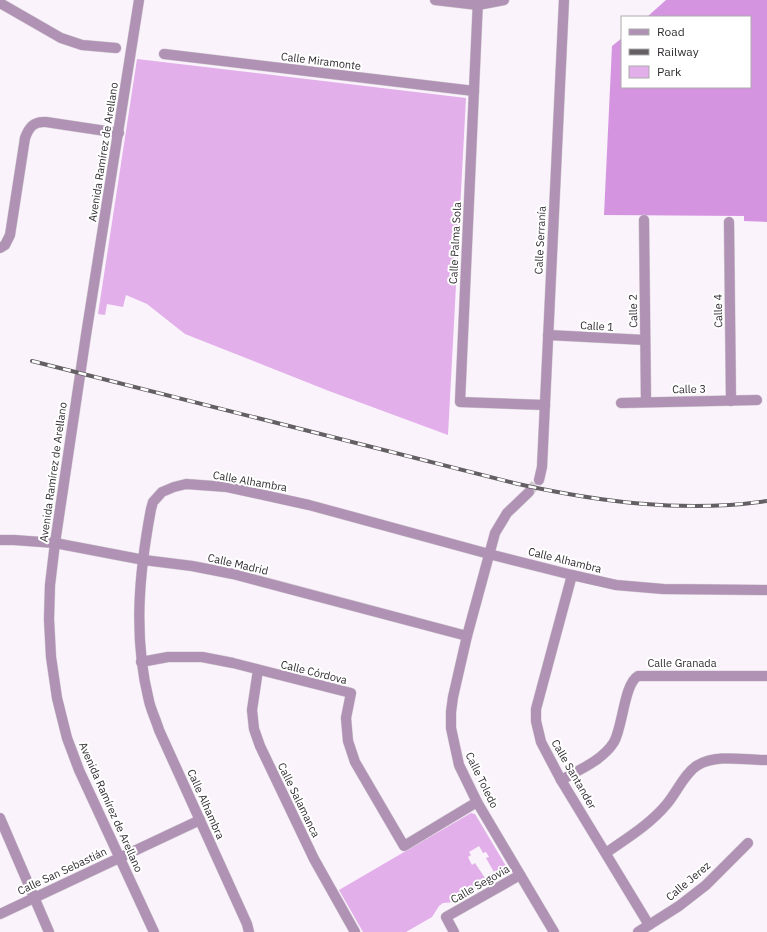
<svg xmlns="http://www.w3.org/2000/svg" width="767" height="932" font-family="'IBM Plex Sans',sans-serif">
  <style>
    .green { fill: #e2afea; fill-rule: evenodd }
    .forest { fill: #d594e0 }
    .lines { fill: none; stroke-linecap: round; stroke-linejoin: round }
    .minor-tunnel { stroke: #d2cbd2; stroke-width: 10; stroke-dasharray: 10 5; stroke-linecap: butt }
    .minor-casing { stroke: #d6cfd6; stroke-width: 11 }
    .minor { stroke: #b093b4; stroke-width: 10 }
    .rail-casing { stroke: #635f63; stroke-width: 4 }
    .rail { stroke: #fff; stroke-width: 2.5; stroke-dasharray: 8; stroke-linecap: butt }
    .labels { text-anchor: middle; stroke-width: 4; stroke-linejoin: round; paint-order: stroke }
    .street-label { font-size: 11px; fill: #302d30; stroke: #fff }
  </style>
  <rect width="100%" height="100%" fill="#faf3fb"/>
  <!-- green -->
  <g class="green">
    <path d="M 137,59 L 466,98 L 448,435 L 329,391 L 185,334 L 147,304 L 126,295 L 123,307 L 107,304 L 105,315 L 98,314 Z"/>
    <path d="M 471,813 L 475,814 L 506,866 L 508,870 L 507,873 L 456,902 L 443,903 L 439,906 L 432,917 L 406,932 L 363,932 L 339,890 ZM 479,846 L 483,853 L 486,852 L 489,857 L 486,858 L 494,872 L 485,878 L 475,863 L 472,865 L 468,857 L 471,855 L 469,852 Z"/>
  </g>
  <!-- forest -->
  <path class="forest" d="M 666,0 L 767,0 L 767,222 L 744,221 L 744,216 L 604,215 L 612,46 L 622,38 L 622,87 L 750,87 L 750,17 L 647,17 Z"/>
  <g class="lines">
    <!-- minor-tunnel -->
    <path class="minor-tunnel" d="M 529,492 L 539,480"/>
    <defs>
      <g id="minor">
        <path d="M 139,0 L 86,335 L 55,543 L 50,585 L 49,619 L 51,657 L 57,698 L 67,738 L 79,770 L 154,932"/>
        <path d="M 435,0 L 478,5 L 504,0"/>
        <path d="M 478,0 L 460,402 L 545,405"/>
        <path d="M 0,3 L 61,38 L 82,45 L 116,48"/>
        <path d="M 164,54 L 474,91"/>
        <path d="M 644,220 L 646,402"/>
        <path d="M 729,222 L 731,401"/>
        <path d="M 0,248 L 5,245 L 10,235 L 25,138 C 29,127 34,121 46,122 L 119,133"/>
        <path d="M 548,335 L 645,340"/>
        <path d="M 621,403 L 757,400"/>
        <path d="M 539,480 L 542,467 L 564,0"/>
        <path d="M 529,492 L 507,513 L 495,533 L 467,636 L 453,697 L 451,712 L 451,728 L 459,765 L 477,802 L 554,932"/>
        <path d="M 0,540 L 14,540 L 55,543 L 144,560 L 192,566 L 233,574 L 467,636"/>
        <path d="M 572,575 L 536,709 L 536,721 L 541,742 L 561,780 L 649,925"/>
        <path d="M 141,662 L 168,657 L 202,657 L 233,663 L 351,693 L 346,718 L 348,741 L 355,762 L 404,846 L 477,802"/>
        <path d="M 258,670 L 252,710 L 254,729 L 260,746 L 314,859 L 355,932"/>
        <path d="M 561,780 C 579,770 603,760 614,742 C 623,726 624,684 638,676 L 767,676"/>
        <path d="M 0,818 L 49,932"/>
        <path d="M 606,853 C 627,838 649,825 666,805 C 676,794 685,772 698,765 C 717,754 745,760 767,760"/>
        <path d="M 0,914 L 200,820"/>
        <path d="M 249,932 L 247,924 L 159,730 C 156,720 151,710 149,701 C 133,637 139,573 151,509 L 153,502 L 162,492 L 174,487 L 186,484 L 227,487 L 309,505 L 489,554 L 572,575 L 616,585 L 663,589 L 767,590"/>
        <path d="M 454,932 L 446,917 L 520,875"/>
        <path d="M 638,932 L 679,906 L 706,885 L 748,843"/>
      </g>
    </defs>
    <!-- minor casing -->
    <use href="#minor" class="minor-casing"/>
    <!-- minor -->
    <use href="#minor" class="minor"/>
    <defs>
      <path id="rail" d="M 32,361 L 518,484 C 600,502 683,513 767,501"/>
    </defs>
    <!-- rail casing -->
    <use href="#rail" class="rail-casing"/>
    <!-- rail -->
    <use href="#rail" class="rail"/>
  </g>
  <g class="labels">
    <!-- street labels -->
    <g class="street-label">
      <text transform="translate(321 61) rotate(7)" y="4">Calle Miramonte</text>
      <text transform="translate(103 152) rotate(-81)" y="4">Avenida Ramírez de Arellano</text>
      <text transform="translate(540 240) rotate(-87)" y="4">Calle Serranía</text>
      <text transform="translate(455 243) rotate(-87)" y="4">Calle Palma Sola</text>
      <text transform="translate(633 311) rotate(-91)" y="4">Calle 2</text>
      <text transform="translate(718 311) rotate(-91)" y="4">Calle 4</text>
      <text transform="translate(597 326) rotate(3)" y="4">Calle 1</text>
      <text transform="translate(689 389) rotate(-1)" y="4">Calle 3</text>
      <text transform="translate(53 472) rotate(-82)" y="4">Avenida Ramírez de Arellano</text>
      <text transform="translate(250 481) rotate(10)" y="4">Calle Alhambra</text>
      <text transform="translate(565 560) rotate(14)" y="4">Calle Alhambra</text>
      <text transform="translate(238 564) rotate(13)" y="4">Calle Madrid</text>
      <text x="682" y="667">Calle Granada</text>
      <text transform="translate(314 672) rotate(14)" y="4">Calle Córdova</text>
      <text transform="translate(574 774) rotate(60)" y="4">Calle Santander</text>
      <text transform="translate(482 780) rotate(64)" y="4">Calle Toledo</text>
      <text transform="translate(299 800) rotate(64)" y="4">Calle Salamanca</text>
      <text transform="translate(206 804) rotate(66)" y="4">Calle Alhambra</text>
      <text transform="translate(111 807) rotate(66)" y="4">Avenida Ramírez de Arellano</text>
      <text transform="translate(62 871) rotate(-25)" y="4">Calle San Sebastián</text>
      <text transform="translate(688 881) rotate(-40)" y="4">Calle Jerez</text>
      <text transform="translate(480 884) rotate(-30)" y="4">Calle Segovia</text>
    </g>
  </g>
  <!-- legend -->
  <rect x="621" y="16" width="130" height="72" fill="#ffffff" stroke="#acabac"/>
  <rect x="629" y="29" width="20" height="6" fill="#b093b4" stroke="#acabac"/>
  <text x="657" y="36" font-size="12" fill="#302d30">Road</text>
  <rect x="629" y="49" width="20" height="6" fill="#635f63" stroke="#acabac"/>
  <text x="657" y="56" font-size="12" fill="#302d30">Railway</text>
  <rect x="629" y="66" width="20" height="12" fill="#e2afea" stroke="#acabac"/>
  <text x="657" y="76" font-size="12" fill="#302d30">Park</text>
</svg>
